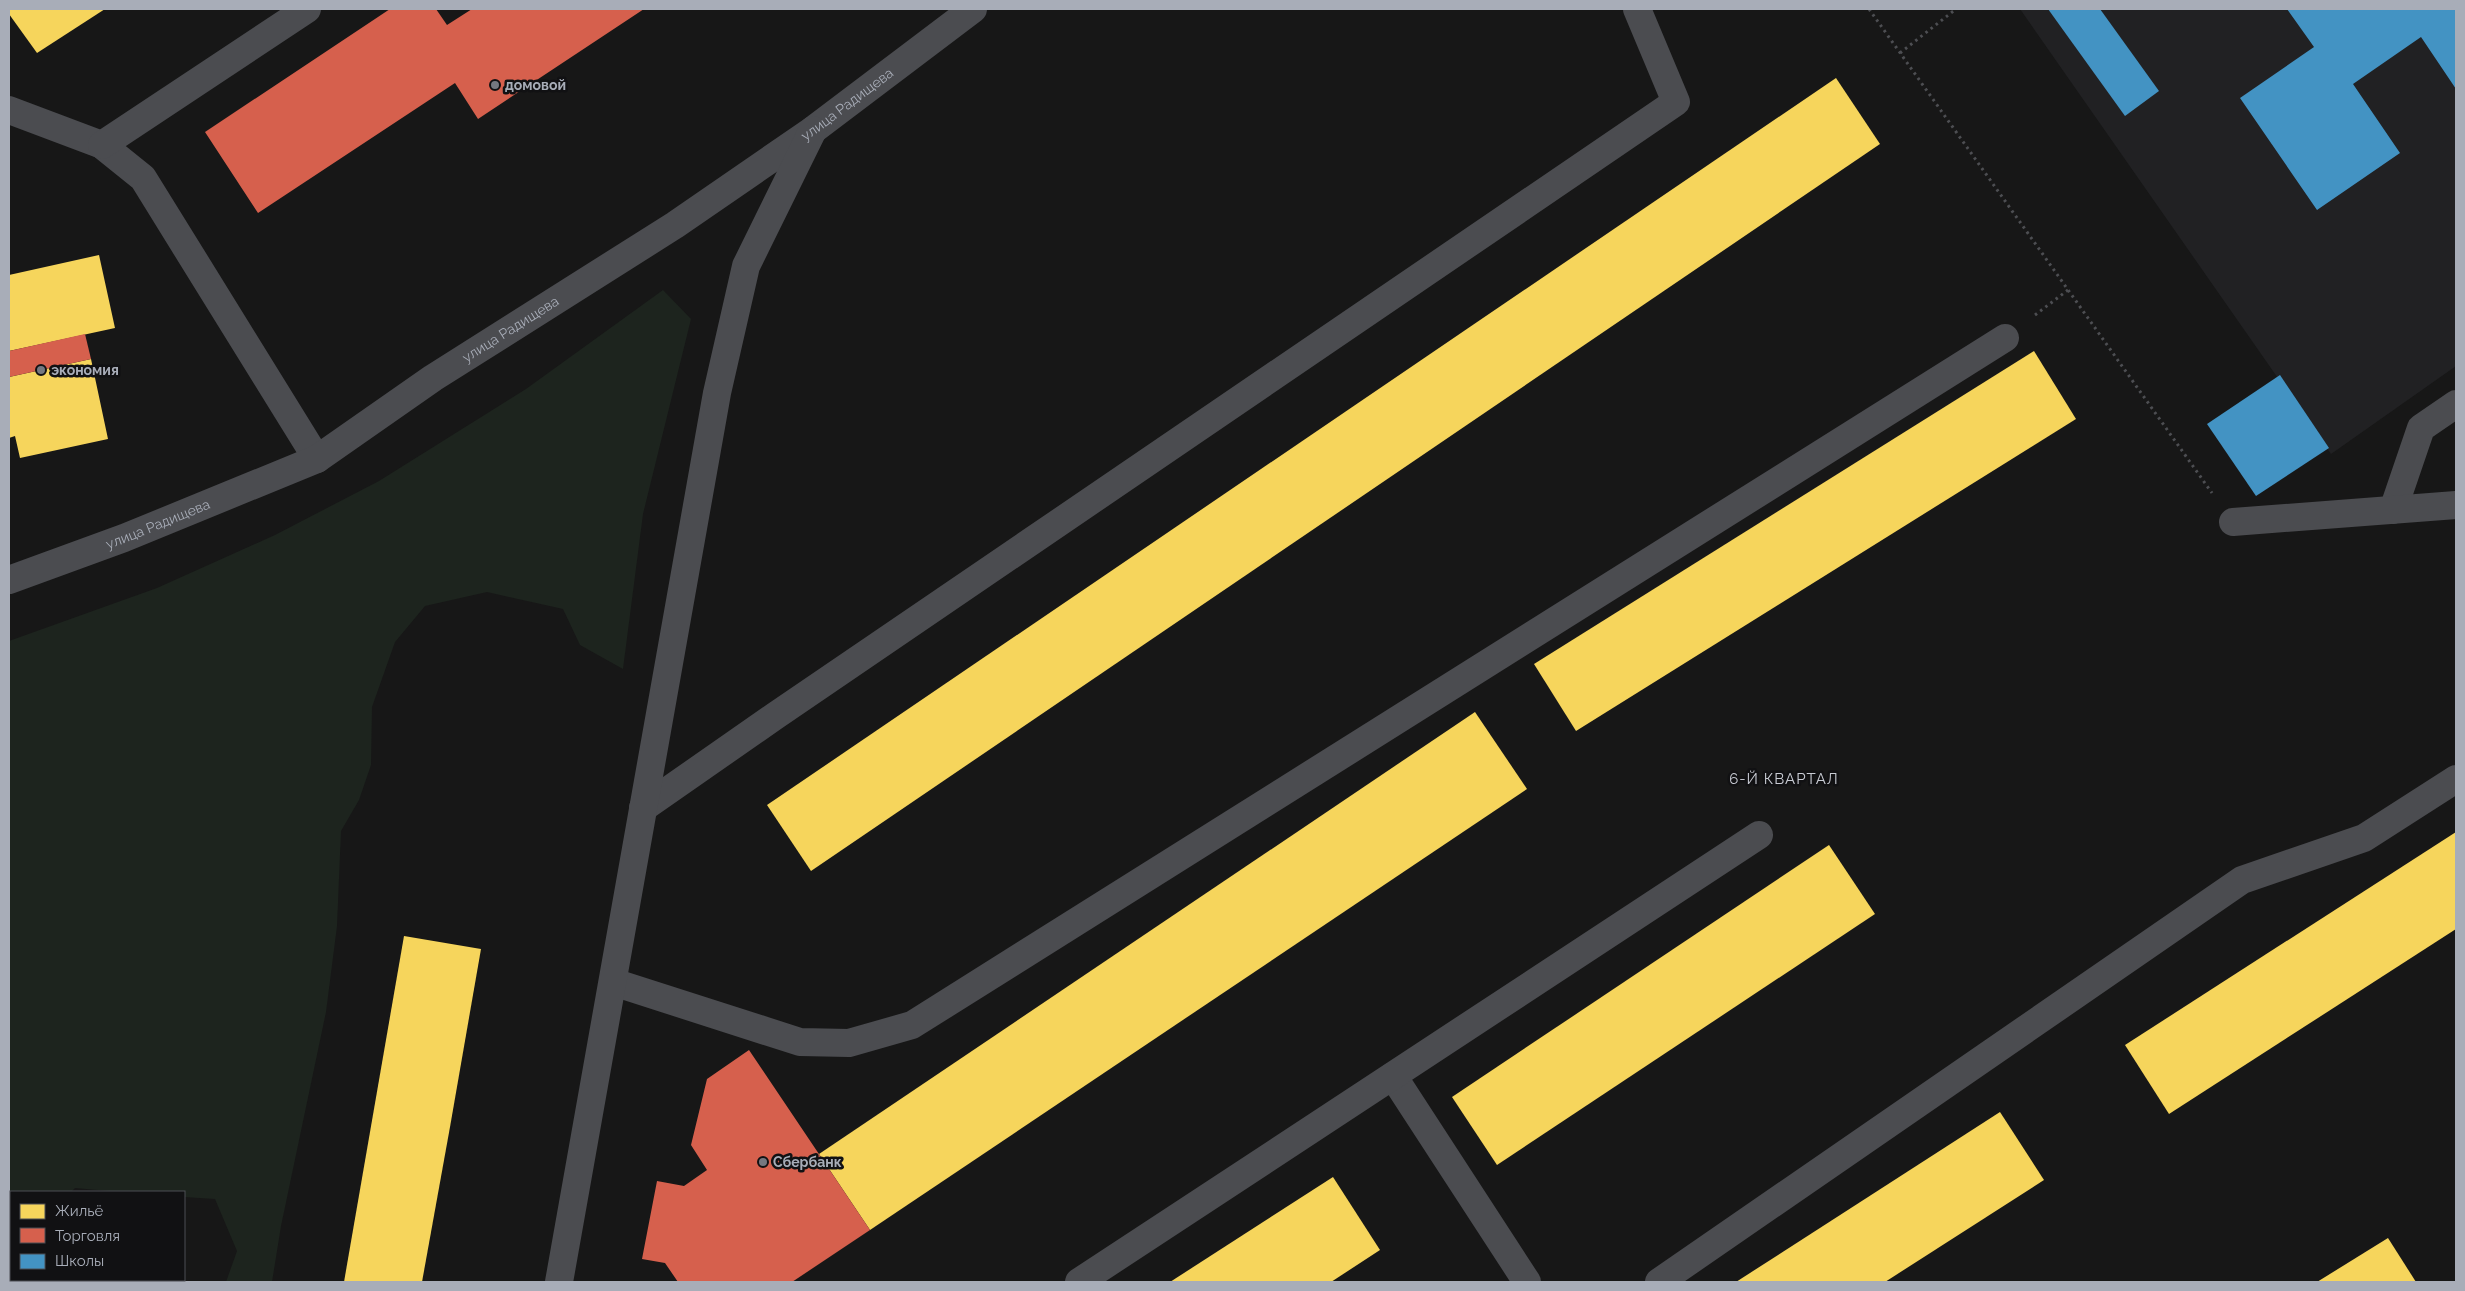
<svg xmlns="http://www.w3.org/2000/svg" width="2465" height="1291" font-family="Raleway,sans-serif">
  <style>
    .built { fill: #212123 }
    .green { fill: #1d241e }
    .homes { fill: #f6d55c }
    .shops { fill: #d6604d }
    .schools { fill: #4393c3 }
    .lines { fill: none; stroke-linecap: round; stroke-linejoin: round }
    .path { stroke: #4d4e52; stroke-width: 3; stroke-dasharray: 2.5 4; stroke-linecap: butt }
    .minor { stroke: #4b4c50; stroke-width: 28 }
    .poi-dot { fill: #757880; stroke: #111113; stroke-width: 2 }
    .labels { text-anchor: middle; stroke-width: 5; stroke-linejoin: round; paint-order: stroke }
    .poi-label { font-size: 14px; font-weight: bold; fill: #a8adb8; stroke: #111113; text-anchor: start }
    .street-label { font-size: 14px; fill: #a8adb8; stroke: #111113 }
    .neighbourhood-label { font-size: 15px; letter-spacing: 1px; fill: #c9ccd4; stroke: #111113 }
  </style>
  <rect width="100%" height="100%" fill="#171717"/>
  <!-- built -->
  <path class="built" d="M 2020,9 L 2456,9 L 2456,366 L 2331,454 Z"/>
  <!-- green -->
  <path class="green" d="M 663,290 L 691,319 L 643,514 L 623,669 L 580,645 L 563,609 L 487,592 L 425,606 L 395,642 L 372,707 L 371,765 L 359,800 L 341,831 L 337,926 L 326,1012 L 281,1226 L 272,1282 L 226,1282 L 237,1251 L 215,1199 L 184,1197 L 184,1192 L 120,1192 L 75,1188 L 71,1192 L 11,1192 L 11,1244 L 9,1244 L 9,641 L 157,588 L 275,535 L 379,481 L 526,389 Z"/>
  <!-- homes -->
  <g class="homes">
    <path d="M 9,9 L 105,9 L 37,53 L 9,14 Z"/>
    <path d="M 1836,78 L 1880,144 L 811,871 L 767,805 Z"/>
    <path d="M 99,255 L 115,328 L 9,351 L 9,275 Z"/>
    <path d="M 2034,351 L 2076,419 L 1576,731 L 1534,664 Z"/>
    <path d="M 91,359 L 108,439 L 20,458 L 15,436 L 9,438 L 9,377 Z"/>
    <path d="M 1475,712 L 1527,789 L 870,1230 L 819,1154 Z"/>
    <path d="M 2456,832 L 2456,929 L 2169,1114 L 2125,1045 Z"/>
    <path d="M 1829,845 L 1875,914 L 1497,1165 L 1452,1097 Z"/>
    <path d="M 404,936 L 481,949 L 450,1127 L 422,1282 L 344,1282 Z"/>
    <path d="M 2000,1112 L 2044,1180 L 1885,1282 L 1736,1282 Z"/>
    <path d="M 1333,1177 L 1380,1250 L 1331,1282 L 1170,1282 Z"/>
    <path d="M 2388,1238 L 2416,1282 L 2317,1282 Z"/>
  </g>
  <!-- shops -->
  <g class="shops">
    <path d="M 390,9 L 436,9 L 447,25 L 472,9 L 644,9 L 478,119 L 455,83 L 258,213 L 205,132 Z"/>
    <path d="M 85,334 L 91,359 L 9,377 L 9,351 Z"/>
    <path d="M 749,1050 L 870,1230 L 792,1282 L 678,1282 L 665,1263 L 642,1259 L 657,1181 L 684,1186 L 707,1170 L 691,1145 L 707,1079 Z"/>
  </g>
  <!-- schools -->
  <g class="schools">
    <path d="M 2048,9 L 2100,9 L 2159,91 L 2125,116 Z"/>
    <path d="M 2287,9 L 2456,9 L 2456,89 L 2421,37 L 2353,84 L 2400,153 L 2317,210 L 2240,98 L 2314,47 Z"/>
    <path d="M 2280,375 L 2329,448 L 2256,496 L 2207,424 Z"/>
  </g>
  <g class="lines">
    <!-- path -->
    <g class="path">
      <path d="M 1869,9 L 2212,493"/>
      <path d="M 1900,53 L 1956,9"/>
      <path d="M 2035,315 L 2068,290"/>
    </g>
    <!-- minor -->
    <g class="minor">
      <path d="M 9,110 L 102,145 L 143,178 L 317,459"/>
      <path d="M 102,145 L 307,9"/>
      <path d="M 2393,510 L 2421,428 L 2456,404"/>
      <path d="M 2233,522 L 2456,505"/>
      <path id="s1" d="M 9,580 L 124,538 L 317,459 L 433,378 L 675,225 L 813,130 L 973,9"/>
      <path d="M 643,808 L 775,716 L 1676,102 L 1637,9"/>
      <path d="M 613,982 L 800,1042 L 849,1043 L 912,1025 L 2005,338"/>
      <path d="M 1393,1076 L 1527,1282"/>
      <path d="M 559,1282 L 717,393 L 746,266 L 813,130"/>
      <path d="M 1079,1282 L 1759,835"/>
      <path d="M 1659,1282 L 2242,880 L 2364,838 L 2456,779"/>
    </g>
  </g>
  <!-- markers -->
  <g class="poi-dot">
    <circle cx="495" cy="85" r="5"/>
    <circle cx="41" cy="370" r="5"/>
    <circle cx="763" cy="1162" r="5"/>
  </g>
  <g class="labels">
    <!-- poi labels -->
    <g class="poi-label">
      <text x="505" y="90">домовой</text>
      <text x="51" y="375">экономия</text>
      <text x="773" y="1167">Сбербанк</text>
    </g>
    <!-- street labels -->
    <g class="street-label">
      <text dy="5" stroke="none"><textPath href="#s1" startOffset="969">улица Радищева</textPath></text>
      <text dy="5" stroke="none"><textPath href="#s1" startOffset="564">улица Радищева</textPath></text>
      <text dy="5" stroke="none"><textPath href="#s1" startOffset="159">улица Радищева</textPath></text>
    </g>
    <!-- neighbourhood labels -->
    <g class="neighbourhood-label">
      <text x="1784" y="784">6-Й КВАРТАЛ</text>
    </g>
  </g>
  <!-- border -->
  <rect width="2465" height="1291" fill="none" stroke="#a8adb8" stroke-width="20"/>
  <!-- legend -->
  <rect x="10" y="1191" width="175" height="90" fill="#111113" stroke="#4d4f55"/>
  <rect x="20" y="1204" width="25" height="15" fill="#f6d55c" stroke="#4d4f55"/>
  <text x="55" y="1216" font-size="15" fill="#a8adb8">Жильё</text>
  <rect x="20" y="1228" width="25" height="15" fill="#d6604d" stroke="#4d4f55"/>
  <text x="55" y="1241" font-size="15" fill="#a8adb8">Торговля</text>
  <rect x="20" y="1254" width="25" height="15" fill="#4393c3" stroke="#4d4f55"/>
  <text x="55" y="1266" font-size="15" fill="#a8adb8">Школы</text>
</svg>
